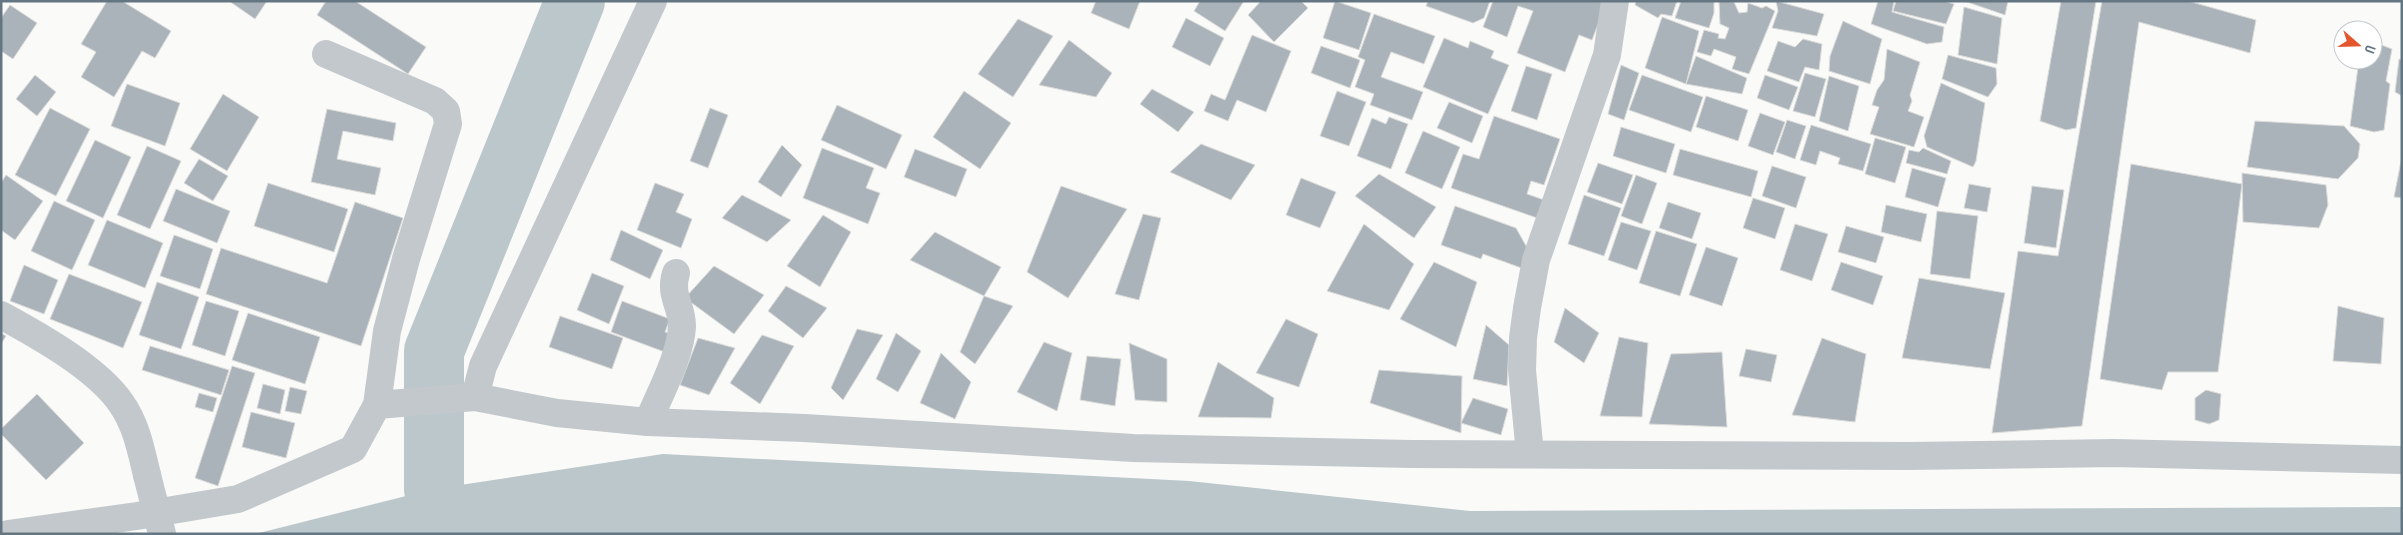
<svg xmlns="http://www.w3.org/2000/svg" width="2403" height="535" font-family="'PT Sans Narrow',sans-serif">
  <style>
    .water { fill: #bbc7cb }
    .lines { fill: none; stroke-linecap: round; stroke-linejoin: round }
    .river { stroke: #bbc7cb; stroke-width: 60 }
    .building { fill: #aab3b9; stroke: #dcdcda }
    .minor { stroke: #c3c8cc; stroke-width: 28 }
    .minor-bridge { stroke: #c3c8cc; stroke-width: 28 }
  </style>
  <rect width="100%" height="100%" fill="#fafaf8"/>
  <!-- water -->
  <path class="water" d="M 663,454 L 1189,481 L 1470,511 L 2402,507 L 2402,534 L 255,534 L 434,489 Z"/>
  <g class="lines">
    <!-- river -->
    <path class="river" d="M 442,534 L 434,489 L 434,351 L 575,1"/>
  </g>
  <!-- building -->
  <g class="building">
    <path d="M 107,1 L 122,1 L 171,31 L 155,58 L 142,51 L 114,97 L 81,77 L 96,52 L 81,44 Z"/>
    <path d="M 229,1 L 267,1 L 255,19 Z"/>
    <path d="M 326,1 L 355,1 L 426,47 L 408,74 L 317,15 Z"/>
    <path d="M 1096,1 L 1140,1 L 1129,29 L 1091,13 Z"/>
    <path d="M 1200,1 L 1244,1 L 1225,31 L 1194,11 Z"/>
    <path d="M 1261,1 L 1301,1 L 1308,8 L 1274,42 L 1248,15 Z"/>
    <path d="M 1335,1 L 1371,13 L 1359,50 L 1323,38 Z"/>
    <path d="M 1428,1 L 1490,1 L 1484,18 L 1473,23 L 1426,6 Z"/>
    <path d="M 1493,1 L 1607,1 L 1592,40 L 1579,35 L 1565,72 L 1517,53 L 1533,11 L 1518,6 L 1507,37 L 1483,27 Z"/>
    <path d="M 1636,1 L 1677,1 L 1672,16 L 1661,14 L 1658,18 L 1635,5 Z"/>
    <path d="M 1681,1 L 1714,1 L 1714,13 L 1709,28 L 1675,18 Z"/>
    <path d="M 1719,1 L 1734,2 L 1739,13 L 1747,12 L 1748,3 L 1762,8 L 1766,6 L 1775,11 L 1749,74 L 1732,69 L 1736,57 L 1714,49 L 1711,56 L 1697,52 L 1704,30 L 1719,34 L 1718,38 L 1725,39 L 1729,28 L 1720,24 Z"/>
    <path d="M 1776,1 L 1824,14 L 1817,36 L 1772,28 L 1778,11 Z"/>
    <path d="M 1878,1 L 1894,1 L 1892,12 L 1944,27 L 1942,42 L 1927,44 L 1871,24 Z"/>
    <path d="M 1896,1 L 1944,1 L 1954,4 L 1946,24 L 1893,11 Z"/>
    <path d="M 1964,1 L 2008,1 L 2005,15 Z"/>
    <path d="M 2061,1 L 2096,1 L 2076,128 L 2066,130 L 2040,121 Z"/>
    <path d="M 2102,1 L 2188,1 L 2256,20 L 2250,53 L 2139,22 L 2082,426 L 1992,433 L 2018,251 L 2058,256 Z"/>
    <path d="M 10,5 L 37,23 L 13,59 L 1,51 L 1,18 Z"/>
    <path d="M 1964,7 L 2002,18 L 1997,64 L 1958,55 Z"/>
    <path d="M 1374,14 L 1435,36 L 1424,64 L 1391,52 L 1381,77 L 1423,92 L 1412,120 L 1370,105 L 1374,94 L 1355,87 L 1365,60 L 1358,57 Z"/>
    <path d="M 1662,17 L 1699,31 L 1686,84 L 1645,68 Z"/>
    <path d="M 1186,18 L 1224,38 L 1210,66 L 1172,47 Z"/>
    <path d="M 1018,19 L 1053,36 L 1013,97 L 978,74 Z"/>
    <path d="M 1843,21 L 1882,39 L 1870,84 L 1829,71 L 1830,56 Z"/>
    <path d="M 1252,35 L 1291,51 L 1266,112 L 1237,100 L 1228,121 L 1204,111 L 1211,94 L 1225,100 Z"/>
    <path d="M 1444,38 L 1468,48 L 1470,41 L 1494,51 L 1491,58 L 1509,65 L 1488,114 L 1423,87 Z"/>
    <path d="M 1803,39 L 1822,44 L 1819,70 L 1805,67 L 1799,82 L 1767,71 L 1778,41 L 1795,47 Z"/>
    <path d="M 1069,40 L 1112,73 L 1096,97 L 1039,85 Z"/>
    <path d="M 2373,42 L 2392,49 L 2386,81 L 2390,84 L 2384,130 L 2374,132 L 2350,126 L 2359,60 L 2373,60 Z"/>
    <path d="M 1321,46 L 1360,60 L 1350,88 L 1311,73 Z"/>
    <path d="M 1887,49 L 1920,62 L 1910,95 L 1912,101 L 1908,111 L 1924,117 L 1914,147 L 1870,134 L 1879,107 L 1872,105 L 1877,90 L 1884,80 Z"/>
    <path d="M 1948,55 L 1996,68 L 1997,84 L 1988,97 L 1942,79 Z"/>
    <path d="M 1696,56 L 1747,78 L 1742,94 L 1686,84 Z"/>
    <path d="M 2399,59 L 2402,60 L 2402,96 L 2395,92 Z"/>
    <path d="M 1621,65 L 1639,73 L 1624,120 L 1608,114 Z"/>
    <path d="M 1526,66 L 1552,74 L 1537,120 L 1511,111 Z"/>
    <path d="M 1805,73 L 1826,79 L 1815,117 L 1793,111 Z"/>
    <path d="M 35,75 L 56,92 L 37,116 L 16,99 Z"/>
    <path d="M 1642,75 L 1703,97 L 1691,132 L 1629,110 Z"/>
    <path d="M 1765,75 L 1798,87 L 1789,110 L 1757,98 Z"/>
    <path d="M 1829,76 L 1859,86 L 1848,131 L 1819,121 Z"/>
    <path d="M 1941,83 L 1985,103 L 1976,161 L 1973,167 L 1927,147 L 1924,136 Z"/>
    <path d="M 127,84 L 180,103 L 165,146 L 111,126 Z"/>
    <path d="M 1152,89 L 1194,112 L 1178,132 L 1140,104 Z"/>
    <path d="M 964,91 L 1011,123 L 980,169 L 933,137 Z"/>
    <path d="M 1337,91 L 1366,102 L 1349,146 L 1320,136 Z"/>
    <path d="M 223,94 L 259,117 L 227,171 L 190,149 Z"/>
    <path d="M 1706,96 L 1748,110 L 1738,141 L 1696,127 Z"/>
    <path d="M 1449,102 L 1483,116 L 1472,143 L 1437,128 Z"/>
    <path d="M 837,105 L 902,135 L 886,169 L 821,140 Z"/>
    <path d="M 50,108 L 90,129 L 56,196 L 15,175 Z"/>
    <path d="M 710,108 L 728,115 L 708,168 L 690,161 Z"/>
    <path d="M 327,109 L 396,123 L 393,141 L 343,131 L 337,159 L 381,168 L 375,195 L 311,182 Z"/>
    <path d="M 1760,113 L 1785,122 L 1773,155 L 1748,146 Z"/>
    <path d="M 1494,116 L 1560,139 L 1544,185 L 1531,181 L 1527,194 L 1547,201 L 1540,219 L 1451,188 L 1463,154 L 1479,159 Z"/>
    <path d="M 1389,117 L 1408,124 L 1391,169 L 1357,156 L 1372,118 L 1386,124 Z"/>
    <path d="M 1787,120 L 1806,126 L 1795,159 L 1776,152 Z"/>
    <path d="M 2255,121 L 2344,126 L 2360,144 L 2358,158 L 2338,179 L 2247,167 Z"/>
    <path d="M 1811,125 L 1871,144 L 1863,171 L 1838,164 L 1840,158 L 1820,151 L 1816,165 L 1800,160 Z"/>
    <path d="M 1621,127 L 1675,144 L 1666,173 L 1613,156 Z"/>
    <path d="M 1423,131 L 1460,147 L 1442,189 L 1405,173 Z"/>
    <path d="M 1875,138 L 1906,147 L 1895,183 L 1865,174 Z"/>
    <path d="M 95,140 L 131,157 L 103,218 L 66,201 Z"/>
    <path d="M 1201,144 L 1255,165 L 1231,200 L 1170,172 Z"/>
    <path d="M 782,145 L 802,165 L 781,197 L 758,182 Z"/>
    <path d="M 147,146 L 181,161 L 150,229 L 117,215 Z"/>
    <path d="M 822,148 L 874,168 L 866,188 L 880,193 L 868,224 L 803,198 Z"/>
    <path d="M 1923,148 L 1951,161 L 1947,174 L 1906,163 L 1909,150 L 1919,152 Z"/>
    <path d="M 915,149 L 967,169 L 956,197 L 904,177 Z"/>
    <path d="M 1680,149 L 1758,171 L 1751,197 L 1673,175 Z"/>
    <path d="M 2402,156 L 2402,198 L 2394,197 Z"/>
    <path d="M 199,159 L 228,176 L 213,201 L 184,183 Z"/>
    <path d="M 1598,163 L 1633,175 L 1622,204 L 1587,192 Z"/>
    <path d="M 2131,164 L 2242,184 L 2218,372 L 2168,372 L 2162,390 L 2100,379 Z"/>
    <path d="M 1772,166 L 1806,177 L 1796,208 L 1762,196 Z"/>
    <path d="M 1912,168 L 1946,178 L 1938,207 L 1905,197 Z"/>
    <path d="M 2242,173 L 2326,185 L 2328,205 L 2319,228 L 2243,222 Z"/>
    <path d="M 1379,174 L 1436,207 L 1414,238 L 1355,196 Z"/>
    <path d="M 6,175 L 43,201 L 15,240 L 1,230 L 1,183 Z"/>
    <path d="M 1636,175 L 1657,183 L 1642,224 L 1621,216 Z"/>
    <path d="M 1301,178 L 1336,192 L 1320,228 L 1286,215 Z"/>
    <path d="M 268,183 L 348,209 L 334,252 L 254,226 Z"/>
    <path d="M 655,183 L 684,194 L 676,212 L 692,219 L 681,248 L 637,230 Z"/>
    <path d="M 1969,184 L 1991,188 L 1987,212 L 1964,208 Z"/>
    <path d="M 1061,186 L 1127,209 L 1068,298 L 1027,272 Z"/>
    <path d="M 2032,186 L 2064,190 L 2056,248 L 2024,243 Z"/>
    <path d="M 176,189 L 230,211 L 217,243 L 163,221 Z"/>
    <path d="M 742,195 L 791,220 L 767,242 L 722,218 Z"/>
    <path d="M 1584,195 L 1621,208 L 1604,256 L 1568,244 Z"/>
    <path d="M 1753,198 L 1785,208 L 1775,239 L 1743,228 Z"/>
    <path d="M 54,201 L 95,220 L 72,270 L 31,251 Z"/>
    <path d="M 355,202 L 403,218 L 361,346 L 206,294 L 221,248 L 327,283 Z"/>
    <path d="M 1668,202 L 1701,213 L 1692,239 L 1659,228 Z"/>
    <path d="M 1886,205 L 1927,214 L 1921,242 L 1881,232 Z"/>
    <path d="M 1455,206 L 1516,228 L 1530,253 L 1524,269 L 1483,254 L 1481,259 L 1441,245 Z"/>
    <path d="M 1937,211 L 1978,216 L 1970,279 L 1930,274 Z"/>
    <path d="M 1143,214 L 1161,218 L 1139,300 L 1115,294 Z"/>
    <path d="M 823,215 L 851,232 L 820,287 L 787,266 Z"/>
    <path d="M 107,220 L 163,243 L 145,288 L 88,265 Z"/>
    <path d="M 1621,222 L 1651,231 L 1637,270 L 1608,260 Z"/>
    <path d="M 1364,224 L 1414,264 L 1389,310 L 1327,291 Z"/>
    <path d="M 1795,224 L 1828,234 L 1812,281 L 1780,270 Z"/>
    <path d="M 1846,226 L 1884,237 L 1876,263 L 1838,252 Z"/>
    <path d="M 621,230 L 663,250 L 650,279 L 610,260 Z"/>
    <path d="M 1656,231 L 1697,244 L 1680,296 L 1639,283 Z"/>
    <path d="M 935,232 L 1001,267 L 984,296 L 910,260 Z"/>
    <path d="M 174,235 L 213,249 L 200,289 L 160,276 Z"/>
    <path d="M 1706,247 L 1738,258 L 1722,306 L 1689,295 Z"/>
    <path d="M 1434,262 L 1477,282 L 1456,347 L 1400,319 Z"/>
    <path d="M 1841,262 L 1883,276 L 1873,305 L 1831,290 Z"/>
    <path d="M 24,265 L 58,280 L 44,314 L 10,301 Z"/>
    <path d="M 714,266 L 764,295 L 734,334 L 685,298 Z"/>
    <path d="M 592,273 L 624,286 L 609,324 L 577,310 Z"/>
    <path d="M 69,274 L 142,302 L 123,348 L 50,319 Z"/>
    <path d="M 1919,278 L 2005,293 L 1990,369 L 1902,358 Z"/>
    <path d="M 157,282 L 199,297 L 181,349 L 139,335 Z"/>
    <path d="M 786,286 L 827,308 L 803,338 L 768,311 Z"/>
    <path d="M 984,296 L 1013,306 L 975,364 L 960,352 Z"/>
    <path d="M 206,301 L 239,311 L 225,356 L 192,345 Z"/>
    <path d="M 622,301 L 670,319 L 665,332 L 676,336 L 670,354 L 611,332 Z"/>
    <path d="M 2338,306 L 2384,318 L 2381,364 L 2333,361 Z"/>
    <path d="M 1565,308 L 1599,333 L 1584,363 L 1554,342 Z"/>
    <path d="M 248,313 L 320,337 L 305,384 L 232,360 Z"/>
    <path d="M 560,316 L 623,338 L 612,369 L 549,347 Z"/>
    <path d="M 1286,319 L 1318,334 L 1299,387 L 1256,373 Z"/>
    <path d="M 1486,325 L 1509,345 L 1507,386 L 1473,379 Z"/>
    <path d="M 857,329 L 883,335 L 843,400 L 831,388 Z"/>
    <path d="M 1,333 L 6,336 L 1,344 Z"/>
    <path d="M 896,333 L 921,351 L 898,392 L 876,379 Z"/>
    <path d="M 762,335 L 794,346 L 760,404 L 730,383 Z"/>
    <path d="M 1619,337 L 1648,343 L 1642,417 L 1600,416 Z"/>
    <path d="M 698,338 L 735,348 L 709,395 L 680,385 Z"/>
    <path d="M 1822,338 L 1866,354 L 1855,422 L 1792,415 Z"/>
    <path d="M 1044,342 L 1072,353 L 1057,411 L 1017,392 Z"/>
    <path d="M 1129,343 L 1167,359 L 1167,402 L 1135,400 Z"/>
    <path d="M 150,346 L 229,370 L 221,395 L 142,370 Z"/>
    <path d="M 1746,349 L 1777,355 L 1771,382 L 1739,376 Z"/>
    <path d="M 1722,352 L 1727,427 L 1649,424 L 1671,354 Z"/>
    <path d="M 941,353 L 971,382 L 955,419 L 920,403 Z"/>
    <path d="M 1087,356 L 1121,359 L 1115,406 L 1080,400 Z"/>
    <path d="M 1218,362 L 1274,398 L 1271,418 L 1198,417 Z"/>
    <path d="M 232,366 L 255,373 L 218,486 L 195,478 Z"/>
    <path d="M 1379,370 L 1462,376 L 1461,433 L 1370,403 Z"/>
    <path d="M 263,384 L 285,390 L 280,414 L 257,408 Z"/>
    <path d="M 290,387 L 307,391 L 301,414 L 285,411 Z"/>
    <path d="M 2206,390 L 2221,394 L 2219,420 L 2209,424 L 2195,420 L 2195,398 Z"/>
    <path d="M 199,393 L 217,398 L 213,412 L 195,407 Z"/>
    <path d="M 37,394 L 84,443 L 46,480 L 1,434 L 1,429 Z"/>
    <path d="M 1473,398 L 1508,409 L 1501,435 L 1461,423 Z"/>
    <path d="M 251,412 L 295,423 L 286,458 L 242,447 Z"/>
  </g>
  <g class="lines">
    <!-- minor -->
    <g class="minor">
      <path d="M 326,54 L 435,101 L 446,111 L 448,124 L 406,259 L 387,331 L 377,405"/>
      <path d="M 1,315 C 38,335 97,368 121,403 C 136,424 141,450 147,475"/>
      <path d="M 475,397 L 483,366 L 653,1"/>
      <path d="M 648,422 C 659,395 681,355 682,326 C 682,305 669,296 676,273"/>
      <path d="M 1530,454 L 1522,370 L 1523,338 L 1527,308 L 1536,260 L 1607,55 L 1615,1"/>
      <path d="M 8,534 L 137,516 L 238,499 L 353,449 L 377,405 L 475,397 L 557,413 L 648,422 L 804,428 L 1133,448 L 1412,454 L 1908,456 L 2114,453 L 2402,460"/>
    </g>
    <!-- minor-bridge -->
    <path class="minor-bridge" d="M 147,475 L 162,534"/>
  </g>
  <!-- border -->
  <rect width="2403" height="535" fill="none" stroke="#657683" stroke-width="5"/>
  <!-- north arrow -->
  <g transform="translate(2358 45) rotate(110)"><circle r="24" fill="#ffffff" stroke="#c1c8cd"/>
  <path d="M0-4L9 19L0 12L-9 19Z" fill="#e4572e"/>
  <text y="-8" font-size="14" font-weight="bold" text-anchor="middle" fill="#657683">U</text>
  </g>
</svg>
